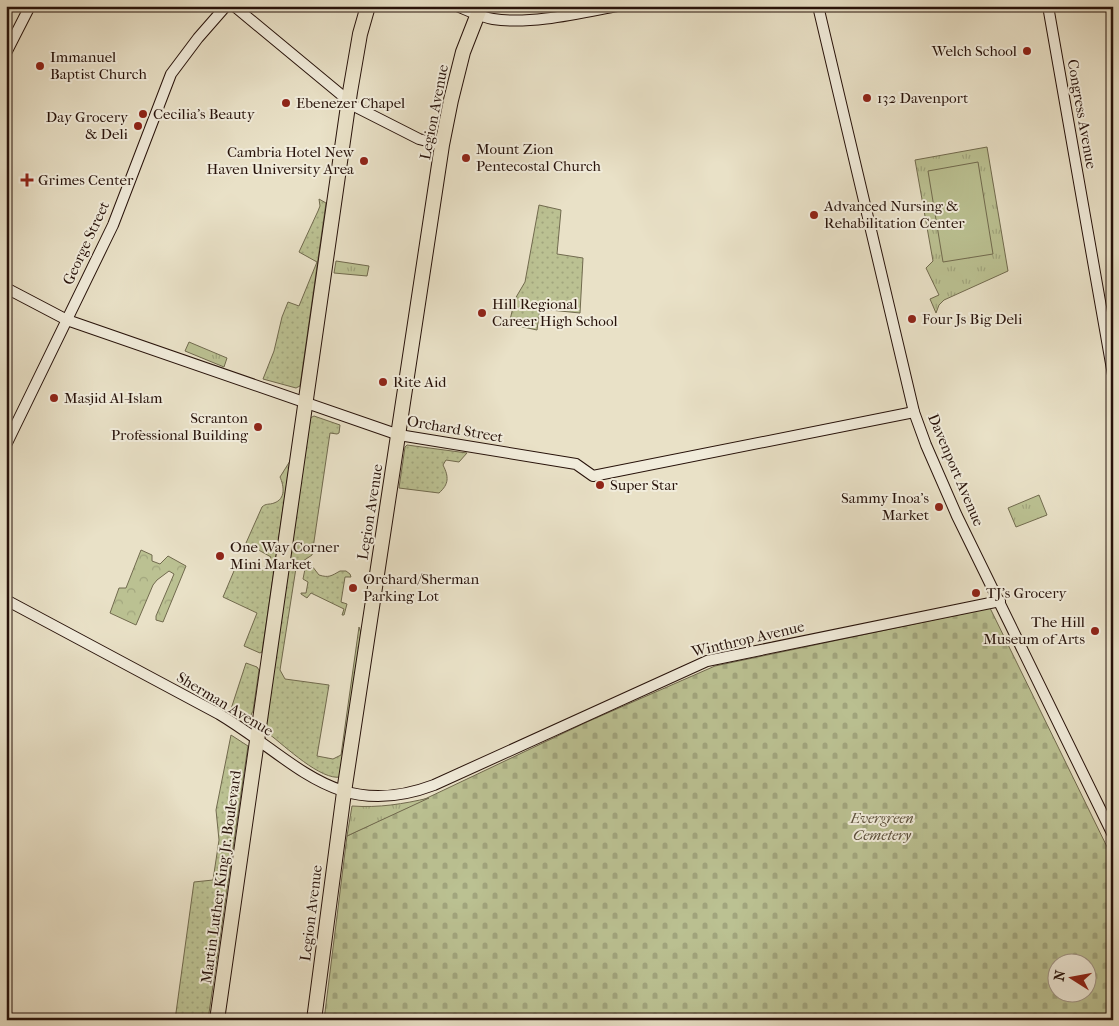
<svg xmlns="http://www.w3.org/2000/svg" width="1119" height="1026" font-family="'IM FELL French Canon',serif">
  <style>
    .grass { fill: url(#grass-dots); stroke: #716a4e }
    .forest { fill: url(#forest-crowns); stroke: #716a4e }
    .cemetery { fill: url(#cemetery-stones); stroke: #716a4e; fill-rule: evenodd }
    .park { fill: url(#park-tufts); stroke: #716a4e }
    .pitch { fill: #bbc192; stroke: #716a4e }
    .lines { fill: none; stroke-linecap: round; stroke-linejoin: round }
    .secondary-casing { stroke: #27120a; stroke-width: 12 }
    .highway-casing { stroke: #27120a; stroke-width: 16 }
    .secondary { stroke: #f1ecdb; stroke-width: 10 }
    .highway { stroke: #e9e1c7; stroke-width: 14 }
    .poi-dot { fill: #8f2418; stroke: #f1ecdb; stroke-width: 2 }
    .labels { text-anchor: middle; stroke-width: 4; stroke-linejoin: round; paint-order: stroke }
    .poi-label { font-size: 15px; fill: #27120a; stroke: #f1ecdb; text-anchor: start }
    .street-label { font-size: 15px; fill: #27120a; stroke: #f1ecdb }
    .park-label { font-size: 15px; font-style: italic; fill: #5b4f3a; stroke: #f1ecdb }
  </style>
  <defs>
    <pattern id="grass-dots" width="8" height="8" patternUnits="userSpaceOnUse" patternTransform="scale(1.25)"><rect width="8" height="8" fill="#bbc192"/><path d="M2 2h.1M6 6h.1" fill="none" stroke="#a1a57d" stroke-width="1.8" stroke-linecap="round"/></pattern>
    <pattern id="forest-crowns" width="20" height="18" patternUnits="userSpaceOnUse" patternTransform="scale(1.25)"><rect width="20" height="18" fill="#bbc192"/><path d="M2 6a3 3 0 1 1 6 0M12 15a3 3 0 1 1 6 0" fill="none" stroke="#a1a57d"/></pattern>
    <pattern id="cemetery-stones" width="16" height="16" patternUnits="userSpaceOnUse" patternTransform="scale(1.25)"><rect width="16" height="16" fill="#bbc192"/><path d="M2 7V4a2 2 0 0 1 4 0v3zM10 15v-3a2 2 0 0 1 4 0v3z" fill="#a1a57d"/></pattern>
    <pattern id="park-tufts" width="24" height="20" patternUnits="userSpaceOnUse" patternTransform="scale(1.25)"><rect width="24" height="20" fill="#bbc192"/><path d="M3 7l-1-3M5 7V3M7 7l1-3M15 17l-1-3M17 17v-4M19 17l1-3" fill="none" stroke="#a1a57d"/></pattern>
  </defs>
  <rect width="100%" height="100%" fill="#e9e1c7"/>
  <filter id="stains"><feTurbulence type="fractalNoise" baseFrequency=".004" numOctaves="4"/><feColorMatrix values="0 0 0 0 .2 0 0 0 0 .09 0 0 0 0 .02 0 0 0 .5 -.17"/></filter>
  <radialGradient id="worn" r=".72"><stop offset=".6" stop-color="#630" stop-opacity="0"/><stop offset="1" stop-color="#630" stop-opacity=".3"/></radialGradient>
  <!-- grass -->
  <g class="grass">
    <path d="M 319,199 L 326,203 L 300,386 L 296,388 L 263,379 L 274,351 L 282,317 L 288,302 L 299,306 L 317,262 L 299,252 L 318,211 L 320,206 Z"/>
    <path d="M 539,205 L 561,210 L 557,254 L 583,258 L 580,313 L 540,309 L 537,330 L 509,324 L 515,299 L 525,282 Z"/>
    <path d="M 314,416 L 340,425 L 339,433 L 337,434 L 330,433 L 312,555 L 300,563 L 296,568 L 280,670 L 285,679 L 329,685 L 317,756 L 333,759 L 341,755 L 359,627 L 362,636 L 341,777 C 321,781 285,746 269,734 L 267,729 L 265,728 L 310,418 Z"/>
    <path d="M 407,445 L 467,453 L 459,462 L 446,460 L 443,465 C 449,477 449,484 439,493 L 399,488 L 405,447 Z"/>
    <path d="M 290,461 L 262,652 L 260,653 L 244,646 L 257,613 L 223,597 L 239,559 L 263,570 L 271,557 L 246,543 L 262,507 C 266,503 269,505 274,503 C 286,499 284,486 280,477 Z"/>
    <path d="M 308,566 L 312,566 L 319,575 C 329,578 331,576 340,571 L 346,571 L 350,574 L 351,577 L 345,577 L 341,602 L 347,604 L 344,615 L 342,615 L 344,609 L 311,593 L 307,598 L 301,594 L 301,593 L 306,593 L 308,582 L 303,579 L 305,569 Z"/>
    <path d="M 246,663 L 257,667 L 259,670 L 253,711 L 250,717 L 246,718 L 231,709 Z"/>
    <path d="M 231,735 L 248,746 L 208,1020 L 175,1020 L 194,882 L 213,880 L 219,840 L 216,810 Z"/>
  </g>
  <!-- forest -->
  <path class="forest" d="M 141,550 L 152,555 L 152,561 L 160,564 L 168,556 L 186,566 L 163,622 L 156,620 L 156,616 L 174,574 L 169,571 L 157,580 L 153,585 L 136,625 L 110,613 L 119,588 L 126,588 Z"/>
  <!-- cemetery -->
  <path class="cemetery" d="M 990,608 L 1113,859 L 1113,1020 L 324,1020 L 347,836 L 587,722 L 715,666 ZM 1056,964 L 1086,964 L 1086,994 L 1056,994 Z"/>
  <!-- park -->
  <g class="park">
    <path d="M 987,147 L 1008,271 L 944,300 L 939,305 L 936,313 L 930,299 L 939,295 L 926,268 L 933,261 L 915,160 Z"/>
    <path d="M 336,261 L 369,266 L 367,276 L 334,273 Z"/>
    <path d="M 189,342 L 227,358 L 224,367 L 185,351 Z"/>
    <path d="M 1039,495 L 1047,515 L 1016,527 L 1008,508 Z"/>
    <path d="M 429,798 L 347,836 L 352,806 C 379,808 403,804 429,798 Z"/>
  </g>
  <!-- pitch -->
  <path class="pitch" d="M 978,162 L 993,254 L 943,262 L 928,171 Z"/>
  <g class="lines">
    <defs>
      <g id="secondary">
        <path d="M 234,6 L 356,107 L 419,139 L 442,145"/>
        <path d="M 457,6 C 469,11 481,17 493,19 C 530,25 580,13 617,6"/>
        <path d="M 818,6 L 914,412 L 926,445 L 957,516 L 1113,835"/>
        <path d="M 1048,6 L 1113,375"/>
        <path d="M 6,53 L 30,6"/>
        <path d="M 6,288 L 67,320 L 399,435 L 576,464 L 593,476 L 914,412"/>
        <path d="M 6,445 L 113,225 L 171,74 L 198,38 L 226,6"/>
        <path d="M 6,600 L 219,714 C 296,760 336,822 434,785 L 707,661 L 1000,601"/>
      </g>
      <g id="highway">
        <path d="M 217,1020 L 350,92 L 360,34 L 368,6"/>
        <path d="M 314,1020 L 344,792 L 442,145 L 451,100 L 463,52 L 481,6"/>
      </g>
    </defs>
    <!-- secondary casing -->
    <use href="#secondary" class="secondary-casing"/>
    <!-- highway casing -->
    <use href="#highway" class="highway-casing"/>
    <!-- secondary -->
    <use href="#secondary" class="secondary"/>
    <!-- highway -->
    <use href="#highway" class="highway"/>
  </g>
  <!-- markers -->
  <g class="poi-dot">
    <circle cx="1027" cy="51" r="5"/>
    <circle cx="40" cy="66" r="5"/>
    <circle cx="867" cy="98" r="5"/>
    <circle cx="286" cy="103" r="5"/>
    <circle cx="143" cy="114" r="5"/>
    <circle cx="138" cy="126" r="5"/>
    <circle cx="466" cy="158" r="5"/>
    <circle cx="364" cy="161" r="5"/>
    <path d="M24.5 172.5h5v5h5v5h-5v5h-5v-5h-5v-5h5z"/>
    <circle cx="814" cy="215" r="5"/>
    <circle cx="482" cy="313" r="5"/>
    <circle cx="912" cy="319" r="5"/>
    <circle cx="383" cy="382" r="5"/>
    <circle cx="54" cy="398" r="5"/>
    <circle cx="258" cy="427" r="5"/>
    <circle cx="600" cy="485" r="5"/>
    <circle cx="939" cy="507" r="5"/>
    <circle cx="220" cy="556" r="5"/>
    <circle cx="353" cy="588" r="5"/>
    <circle cx="976" cy="593" r="5"/>
    <circle cx="1095" cy="631" r="5"/>
  </g>
  <g class="labels">
    <!-- poi labels -->
    <g class="poi-label">
      <text x="1017" y="56" text-anchor="end">Welch School</text>
      <text x="50" y="62">Immanuel<tspan x="50" dy="17">Baptist Church</tspan></text>
      <text x="877" y="103">132 Davenport</text>
      <text x="296" y="108">Ebenezer Chapel</text>
      <text x="153" y="119">Cecilia's Beauty</text>
      <text x="128" y="122" text-anchor="end">Day Grocery<tspan x="128" dy="17">&amp; Deli</tspan></text>
      <text x="476" y="154">Mount Zion<tspan x="476" dy="17">Pentecostal Church</tspan></text>
      <text x="354" y="157" text-anchor="end">Cambria Hotel New<tspan x="354" dy="17">Haven University Area</tspan></text>
      <text x="38" y="185">Grimes Center</text>
      <text x="824" y="211">Advanced Nursing &amp;<tspan x="824" dy="17">Rehabilitation Center</tspan></text>
      <text x="492" y="309">Hill Regional<tspan x="492" dy="17">Career High School</tspan></text>
      <text x="922" y="324">Four Js Big Deli</text>
      <text x="393" y="387">Rite Aid</text>
      <text x="64" y="403">Masjid Al-Islam</text>
      <text x="248" y="423" text-anchor="end">Scranton<tspan x="248" dy="17">Professional Building</tspan></text>
      <text x="610" y="490">Super Star</text>
      <text x="929" y="503" text-anchor="end">Sammy Inoa's<tspan x="929" dy="17">Market</tspan></text>
      <text x="230" y="552">One Way Corner<tspan x="230" dy="17">Mini Market</tspan></text>
      <text x="363" y="584">Orchard/Sherman<tspan x="363" dy="17">Parking Lot</tspan></text>
      <text x="986" y="598">TJ's Grocery</text>
      <text x="1085" y="627" text-anchor="end">The Hill<tspan x="1085" dy="17">Museum of Arts</tspan></text>
    </g>
    <!-- street labels -->
    <g class="street-label">
      <text transform="translate(434 112) rotate(-79)" y="5">Legion Avenue</text>
      <text transform="translate(1082 114) rotate(80)" y="5">Congress Avenue</text>
      <text transform="translate(86 243) rotate(-65)" y="5">George Street</text>
      <text transform="translate(455 429) rotate(10)" y="5">Orchard Street</text>
      <text transform="translate(956 470) rotate(67)" y="5">Davenport Avenue</text>
      <text transform="translate(370 512) rotate(-81)" y="5">Legion Avenue</text>
      <text transform="translate(748 639) rotate(-13)" y="5">Winthrop Avenue</text>
      <text transform="translate(225 704) rotate(31)" y="5">Sherman Avenue</text>
      <text transform="translate(221 877) rotate(-82)" y="5">Martin Luther King Jr. Boulevard</text>
      <text transform="translate(311 913) rotate(-83)" y="5">Legion Avenue</text>
    </g>
    <!-- park labels -->
    <g class="park-label">
      <text x="882" y="823">Evergreen<tspan x="882" dy="17">Cemetery</tspan></text>
    </g>
  </g>
  <!-- margin -->
  <rect width="1119" height="1026" fill="none" stroke="#e9e1c7" stroke-width="25"/>
  <rect x="8" y="8" width="1104" height="1011" fill="none" stroke="#27120a" stroke-width="2.5"/>
  <rect x="12" y="12" width="1094" height="1001" fill="none" stroke="#27120a"/>
  <!-- north arrow -->
  <g transform="translate(1072 978) rotate(281)"><circle r="24" fill="#f1ecdb" stroke="#a09587"/>
  <path d="M0-4L9 19L0 12L-9 19Z" fill="#8f2418"/>
  <text y="-8" font-size="14" font-weight="bold" text-anchor="middle" fill="#27120a">N</text>
  </g>
  <rect width="100%" height="100%" filter="url(#stains)"/>
  <rect width="100%" height="100%" fill="url(#worn)"/>
</svg>
